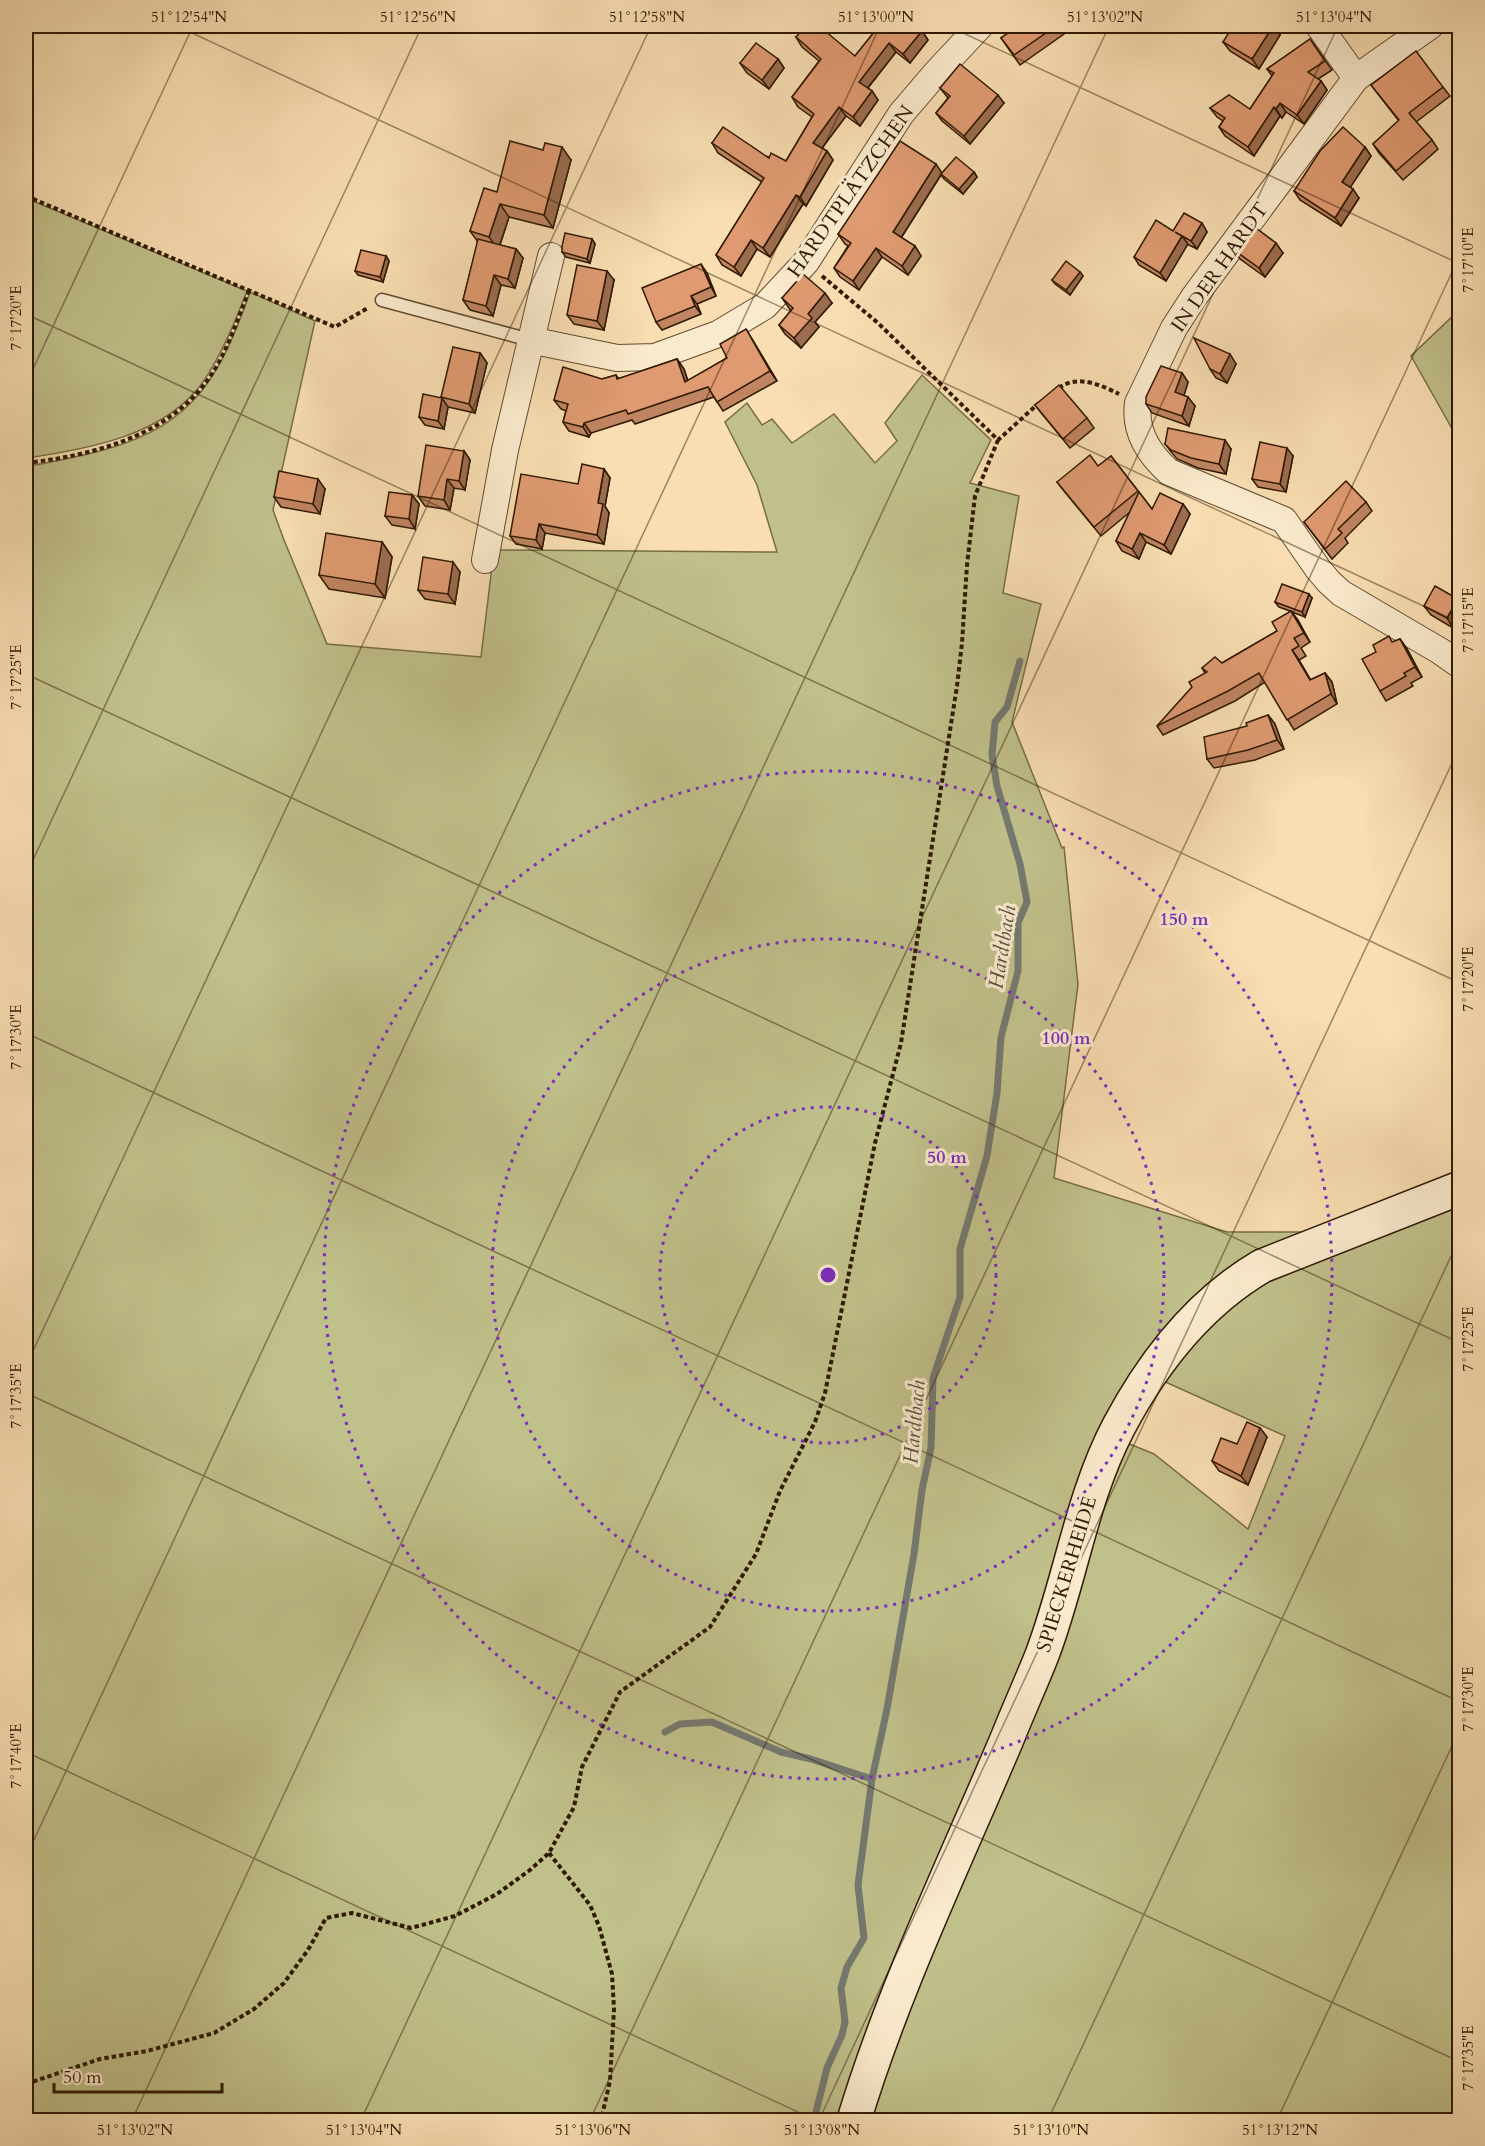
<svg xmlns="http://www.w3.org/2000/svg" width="1485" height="2146" font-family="Cardo,serif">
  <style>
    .green { fill: #c0c08a; stroke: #786c46; stroke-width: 1.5 }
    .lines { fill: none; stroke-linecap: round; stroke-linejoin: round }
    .stream { stroke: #757970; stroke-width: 7 }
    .service-casing { stroke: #614a2f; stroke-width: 15 }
    .minor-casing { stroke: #614a2f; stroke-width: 28 }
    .secondary-casing { stroke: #2f1903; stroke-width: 36 }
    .path { stroke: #2f1903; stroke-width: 4; stroke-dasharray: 4.5 3; stroke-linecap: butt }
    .service { stroke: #faeacd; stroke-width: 12 }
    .minor { stroke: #faeacd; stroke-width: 26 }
    .secondary { stroke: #faeacd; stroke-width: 33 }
    .wall { fill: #c08461; stroke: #2f1903; stroke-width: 1.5 }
    .shaded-wall { fill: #9c6c4f; stroke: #2f1903; stroke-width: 1.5 }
    .building { fill: #df9a71; stroke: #2f1903; stroke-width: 1.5 }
    .ticks { fill: none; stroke: #2f1903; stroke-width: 1.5; stroke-opacity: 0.45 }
    .ring { fill: none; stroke: #7b2cbf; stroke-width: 3; stroke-dasharray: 3 6 }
    .labels { text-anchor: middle; stroke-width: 6; stroke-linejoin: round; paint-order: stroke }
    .street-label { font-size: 20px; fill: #2f1903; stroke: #faeacd }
    .water-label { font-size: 21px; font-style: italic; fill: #585142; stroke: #faeacd }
    .centre { fill: #7b2cbf; stroke: #faeacd; stroke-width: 3 }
    .ring-label { font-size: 18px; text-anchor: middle; font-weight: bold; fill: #7b2cbf; stroke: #faeacd; stroke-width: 6; stroke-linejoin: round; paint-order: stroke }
    .neatline { fill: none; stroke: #2f1903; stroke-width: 2 }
    .ticks-label { font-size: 15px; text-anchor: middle; fill: #2f1903 }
  </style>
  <rect width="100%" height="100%" fill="#f8deb2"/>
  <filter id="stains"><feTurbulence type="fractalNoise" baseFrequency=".00333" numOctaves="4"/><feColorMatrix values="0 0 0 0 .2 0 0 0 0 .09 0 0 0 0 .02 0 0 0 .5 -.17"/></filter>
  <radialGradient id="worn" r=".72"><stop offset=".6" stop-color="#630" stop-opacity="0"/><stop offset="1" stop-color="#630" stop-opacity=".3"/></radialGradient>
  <!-- green -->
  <g class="green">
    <path d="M 26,198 L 247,291 C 235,322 222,354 203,382 C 164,436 88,449 27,458 L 26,458 Z"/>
    <path d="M 250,292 L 315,321 L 273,510 L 284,540 L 327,644 L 481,657 L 494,550 L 777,552 L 757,485 L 725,422 L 747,403 L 762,425 L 772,419 L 792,443 L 834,414 L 875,463 L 897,441 L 885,423 L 922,375 L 991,440 L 970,483 L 1019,496 L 1003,593 L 1041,604 L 1012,722 L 1062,848 L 1064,847 L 1078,984 L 1054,1178 L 1227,1232 L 1320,1232 L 1255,1259 L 1105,1434 L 1154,1454 L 1248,1529 L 1285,1436 L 1161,1380 L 1242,1290 L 1459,1198 L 1459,2120 L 26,2120 L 26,466 C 45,464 65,459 84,455 C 187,432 217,387 250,292 Z"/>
    <path d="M 1459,310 L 1459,441 L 1411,356 Z"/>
  </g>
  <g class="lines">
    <!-- stream -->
    <g class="stream">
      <path d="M 665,1732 L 680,1724 L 712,1722 L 781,1752 L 811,1759 L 872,1779"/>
      <path d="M 814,2120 L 827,2068 L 842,2035 L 845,2022 L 841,1988 L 847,1967 L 864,1938 L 858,1885 L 872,1779 L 887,1709 L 914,1554 L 922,1490 L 931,1448 L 933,1378 L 960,1297 L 960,1249 L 987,1156 L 997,1093 L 1001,1037 L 1018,971 L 1018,923 L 1027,902 L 1020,864 L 997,786 L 992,755 L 995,722 L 1007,707 L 1020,661"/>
    </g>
    <defs>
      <path id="service" d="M 382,300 L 530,340"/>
      <g id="minor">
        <path d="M 1319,26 L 1356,78"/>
        <path d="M 1430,26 L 1356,78 L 1194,297 L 1174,328 L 1138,403 C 1134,431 1149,454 1169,472 L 1284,520 L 1318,569 L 1329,582 L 1341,593 L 1440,651 L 1460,665"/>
        <path d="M 530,340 L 617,358 L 655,357 L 718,334 L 765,306 L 806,262 L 901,114 L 936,73 L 980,26"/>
        <path d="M 485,560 L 505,450 L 551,256"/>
      </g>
      <path id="secondary" d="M 854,2120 C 893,1991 954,1864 1007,1739 C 1018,1711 1031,1683 1042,1655 C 1071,1579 1081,1498 1119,1426 C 1153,1362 1199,1303 1262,1266 L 1460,1188"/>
    </defs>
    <!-- service casing -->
    <use href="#service" class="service-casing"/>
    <!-- minor casing -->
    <use href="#minor" class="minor-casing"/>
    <!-- secondary casing -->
    <use href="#secondary" class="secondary-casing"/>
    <!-- path -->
    <g class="path">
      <path d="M 26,196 L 335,327 L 368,308"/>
      <path d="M 822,276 L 878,323 L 998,440 L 1039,403"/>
      <path d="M 1059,388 C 1077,374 1101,385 1119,394"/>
      <path d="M 26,463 C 88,456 162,438 203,386 C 225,359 236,323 249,291"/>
      <path d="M 549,1853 L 590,1905 L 599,1926 L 612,1974 L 614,2009 L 610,2081 L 601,2120"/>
      <path d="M 26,2084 L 100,2059 L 147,2051 L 214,2033 L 254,2009 L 284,1983 L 308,1950 L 326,1918 L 352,1913 L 411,1928 L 455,1916 L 497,1894 L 530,1870 L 549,1853 L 574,1807 L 582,1767 L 620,1692 L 710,1627 L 756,1554 L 780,1491 L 815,1422 L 825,1393 L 875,1143 L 901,1043 L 957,686 L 962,643 L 967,565 L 975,496 L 998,440"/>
    </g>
    <!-- service -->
    <use href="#service" class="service"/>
    <!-- minor -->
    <use href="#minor" class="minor"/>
    <!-- secondary -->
    <use href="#secondary" class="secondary"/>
  </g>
  <!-- wall -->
  <g class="wall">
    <path d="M 879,26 L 923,26 L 919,29 L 922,31 L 928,40 L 910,63 L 896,52 L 868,88 L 872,91 L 878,100 L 860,126 L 846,116 L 822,148 L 827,151 L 833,160 L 806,206 L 803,204 L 770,257 L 757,249 L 741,276 L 722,265 L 716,255 L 762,182 L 718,153 L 712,143 L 786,161 L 812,117 L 798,107 L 792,97 L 819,61 L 802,47 L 796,37 L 855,56 Z"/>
    <path d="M 1017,26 L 1059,26 L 1064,34 L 1020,65 L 1001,38 L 1018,26 Z"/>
    <path d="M 1115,26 L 1125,26 L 1118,30 Z"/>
    <path d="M 1280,35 L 1259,69 L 1230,51 L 1223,42 Z"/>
    <path d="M 1310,39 L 1332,70 L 1318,79 L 1321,81 L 1327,90 L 1304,124 L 1286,112 L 1282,118 L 1280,116 L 1254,156 L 1225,136 L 1219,127 L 1223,121 L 1217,117 L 1210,108 L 1250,109 L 1272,76 L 1267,69 Z"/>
    <path d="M 778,59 L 784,68 L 769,89 L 747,73 L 740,63 Z"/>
    <path d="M 1371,85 L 1443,87 L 1450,96 L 1416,122 L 1432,140 L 1438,149 L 1403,180 L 1379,153 L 1373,144 L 1399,121 Z"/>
    <path d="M 940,88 L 1004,103 L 970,144 L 942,121 L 936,113 L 948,98 Z"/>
    <path d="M 1365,147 L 1371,156 L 1350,187 L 1359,198 L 1341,226 L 1300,200 L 1294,191 Z"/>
    <path d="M 571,160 L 553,228 L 509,217 L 500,245 L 516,249 L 523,258 L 515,288 L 501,285 L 493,316 L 470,310 L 463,300 L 478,242 L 470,231 L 497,192 Z"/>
    <path d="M 974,172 L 977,177 L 963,194 L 944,179 L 941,175 L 901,238 L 915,246 L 921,256 L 908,275 L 882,257 L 859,290 L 840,277 L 834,268 L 848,246 L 845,244 L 838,234 L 942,173 Z"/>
    <path d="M 1202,223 L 1207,232 L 1197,249 L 1187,244 L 1166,281 L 1139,265 L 1134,257 L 1173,231 Z"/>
    <path d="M 592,239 L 595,244 L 590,263 L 566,257 L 562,252 Z"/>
    <path d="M 1234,250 L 1283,253 L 1265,277 L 1240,259 Z"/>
    <path d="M 386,256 L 389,261 L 383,282 L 358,275 L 355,271 Z"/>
    <path d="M 1080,272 L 1083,276 L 1070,295 L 1055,284 L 1052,280 Z"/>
    <path d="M 707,273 L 716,296 L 697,304 L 701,314 L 662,330 L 656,322 Z"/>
    <path d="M 614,280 L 604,330 L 574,324 L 567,315 Z"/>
    <path d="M 782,298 L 832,303 L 815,322 L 819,327 L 801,348 L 785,334 L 779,325 L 791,311 Z"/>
    <path d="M 752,339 L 777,381 L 723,411 L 714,397 L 635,424 L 632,420 L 591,433 L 589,437 L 569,431 L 563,422 L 566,411 L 561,409 L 554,400 L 602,379 L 616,375 L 619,379 L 677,359 L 684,369 L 688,381 L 727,358 Z"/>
    <path d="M 480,353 L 487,363 L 475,413 L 448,407 L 444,429 L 425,425 L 419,417 L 442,398 L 441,397 Z"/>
    <path d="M 1236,364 L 1227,383 L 1216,378 L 1210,369 Z"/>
    <path d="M 1182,373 L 1188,382 L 1184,395 L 1195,406 L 1189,426 L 1152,413 L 1146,404 Z"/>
    <path d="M 1035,405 L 1087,418 L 1094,428 L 1070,448 L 1042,414 Z"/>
    <path d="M 1165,444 L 1231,449 L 1226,474 L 1198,468 L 1177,459 L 1172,453 Z"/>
    <path d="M 464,451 L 470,460 L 465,490 L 454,488 L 450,510 L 425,506 L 418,496 Z"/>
    <path d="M 1111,456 L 1152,509 L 1183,504 L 1190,514 L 1171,554 L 1146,542 L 1139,559 L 1122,551 L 1116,541 L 1130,512 L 1101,536 L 1064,491 L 1057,482 L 1098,466 Z"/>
    <path d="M 1293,456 L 1286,492 L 1258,487 L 1252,479 Z"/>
    <path d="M 604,469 L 610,478 L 605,506 L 609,513 L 604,544 L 545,533 L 542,549 L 516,544 L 510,536 Z"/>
    <path d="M 325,489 L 320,514 L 281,507 L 274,497 Z"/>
    <path d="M 412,495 L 419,504 L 415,529 L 392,525 L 385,516 Z"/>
    <path d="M 1366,502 L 1372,511 L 1345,538 L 1348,543 L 1332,559 L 1304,522 Z"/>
    <path d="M 382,542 L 392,557 L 385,598 L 329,589 L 319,575 Z"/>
    <path d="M 460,572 L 455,604 L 425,599 L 418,590 Z"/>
    <path d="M 1312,598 L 1305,617 L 1292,612 L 1310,642 L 1301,648 L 1306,656 L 1299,660 L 1310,680 L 1325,673 L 1332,682 L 1337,704 L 1294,730 L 1265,682 L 1235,701 L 1163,735 L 1157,726 L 1205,673 L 1202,668 L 1222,663 L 1277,631 L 1290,611 L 1279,607 L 1275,602 Z"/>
    <path d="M 1458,599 L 1460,601 L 1460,617 L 1453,628 L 1431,615 L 1424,606 Z"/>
    <path d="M 1400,639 L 1407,649 L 1422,677 L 1411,683 L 1413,686 L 1386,701 L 1380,691 L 1393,642 Z"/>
    <path d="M 1268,715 L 1275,724 L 1284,749 L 1255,760 L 1214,768 L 1207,759 Z"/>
    <path d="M 1260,1428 L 1267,1437 L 1248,1485 L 1219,1471 L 1212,1461 Z"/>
  </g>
  <!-- shaded-wall -->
  <g class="shaded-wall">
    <path d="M 1273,26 L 1280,35 L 1259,69 L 1252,59 Z"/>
    <path d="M 922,31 L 928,40 L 910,63 L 903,54 Z"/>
    <path d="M 889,43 L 896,52 L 865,91 L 859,82 Z"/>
    <path d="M 778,59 L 784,68 L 769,89 L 762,80 Z"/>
    <path d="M 1321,81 L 1327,90 L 1304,124 L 1297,115 Z"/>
    <path d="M 872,91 L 878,100 L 860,126 L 853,117 Z"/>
    <path d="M 998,95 L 1004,103 L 970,144 L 964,136 Z"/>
    <path d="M 1280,103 L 1286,112 L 1282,118 L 1276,109 Z"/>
    <path d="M 839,107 L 846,116 L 819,152 L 813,143 Z"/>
    <path d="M 1274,107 L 1280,116 L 1254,156 L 1248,147 Z"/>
    <path d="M 562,147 L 571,160 L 553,228 L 544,215 Z"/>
    <path d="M 1365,147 L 1371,156 L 1348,191 L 1342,182 Z"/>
    <path d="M 827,151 L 833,160 L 806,206 L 800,197 Z"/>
    <path d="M 936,164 L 942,173 L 899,241 L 893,232 Z"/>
    <path d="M 974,172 L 977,177 L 963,194 L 959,189 Z"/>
    <path d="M 1353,189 L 1359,198 L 1341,226 L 1335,218 Z"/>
    <path d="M 796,195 L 803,204 L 770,257 L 763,248 Z"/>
    <path d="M 500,204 L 509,217 L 498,250 L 489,237 Z"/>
    <path d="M 1202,223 L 1207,232 L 1197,249 L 1191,241 Z"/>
    <path d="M 1182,236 L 1188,244 L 1166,281 L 1160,273 Z"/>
    <path d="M 592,239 L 595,244 L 590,263 L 587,259 Z"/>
    <path d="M 751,240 L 757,249 L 741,276 L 734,267 Z"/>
    <path d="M 1276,243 L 1283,253 L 1265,277 L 1259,268 Z"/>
    <path d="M 915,246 L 921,256 L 908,275 L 902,266 Z"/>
    <path d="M 876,248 L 882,257 L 859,290 L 853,281 Z"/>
    <path d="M 516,249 L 523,258 L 515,288 L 508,279 Z"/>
    <path d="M 386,256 L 389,261 L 383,282 L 380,277 Z"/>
    <path d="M 701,264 L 707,273 L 716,296 L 711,287 Z"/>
    <path d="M 607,271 L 614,280 L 604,330 L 597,321 Z"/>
    <path d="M 1080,272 L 1083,276 L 1070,295 L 1066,290 Z"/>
    <path d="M 494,275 L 501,285 L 493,316 L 486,306 Z"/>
    <path d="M 825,293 L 832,303 L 815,322 L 819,327 L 801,348 L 794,338 L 808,314 Z"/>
    <path d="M 691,296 L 697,304 L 701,314 L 695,306 Z"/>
    <path d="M 746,329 L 752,339 L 777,381 L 770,371 Z"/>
    <path d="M 480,353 L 487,363 L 475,413 L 469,404 Z"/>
    <path d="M 1230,354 L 1236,364 L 1227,383 L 1220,374 Z"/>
    <path d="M 677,359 L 684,369 L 691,392 L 685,382 Z"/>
    <path d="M 1182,373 L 1188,382 L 1182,402 L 1175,392 Z"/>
    <path d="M 1188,397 L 1195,406 L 1189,426 L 1182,416 Z"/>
    <path d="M 442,398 L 448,407 L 444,429 L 438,421 Z"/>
    <path d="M 584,423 L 591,433 L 589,437 L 583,427 Z"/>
    <path d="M 1225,440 L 1231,449 L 1226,474 L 1219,464 Z"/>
    <path d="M 1287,448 L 1293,456 L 1286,492 L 1280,484 Z"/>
    <path d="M 464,451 L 470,460 L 465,490 L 459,481 Z"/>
    <path d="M 604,469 L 610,478 L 605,506 L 609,513 L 604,544 L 597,535 L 598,503 Z"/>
    <path d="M 318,479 L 325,489 L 320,514 L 313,504 Z"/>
    <path d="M 447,479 L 454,488 L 450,510 L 444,500 Z"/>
    <path d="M 412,495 L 419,504 L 415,529 L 409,519 Z"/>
    <path d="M 1183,504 L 1190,514 L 1171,554 L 1164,545 Z"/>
    <path d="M 539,524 L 545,533 L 542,549 L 536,540 Z"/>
    <path d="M 1140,533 L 1146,542 L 1139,559 L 1132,549 Z"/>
    <path d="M 382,542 L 392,557 L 385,598 L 375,584 Z"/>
    <path d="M 453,562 L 460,572 L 455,604 L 448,594 Z"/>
    <path d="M 1309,594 L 1312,598 L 1305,617 L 1302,612 Z"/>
    <path d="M 1458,599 L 1460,601 L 1460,617 L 1453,628 L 1447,618 Z"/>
    <path d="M 1291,611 L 1298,620 L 1310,642 L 1304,633 Z"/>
    <path d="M 1400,639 L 1407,649 L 1422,677 L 1415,667 Z"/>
    <path d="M 1292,650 L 1299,660 L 1316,689 L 1310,680 Z"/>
    <path d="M 1325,673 L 1332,682 L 1337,704 L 1331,694 Z"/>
    <path d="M 1268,715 L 1275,724 L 1284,749 L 1277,740 Z"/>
    <path d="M 1260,1428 L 1267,1437 L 1248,1485 L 1241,1476 Z"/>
  </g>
  <!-- building -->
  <g class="building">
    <path d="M 806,26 L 819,26 L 855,56 L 879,26 L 915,26 L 922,31 L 903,54 L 889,43 L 859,82 L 872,91 L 853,117 L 839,107 L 813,143 L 827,151 L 800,197 L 796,195 L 763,248 L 751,240 L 734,267 L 716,255 L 764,178 L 712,143 L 723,127 L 769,158 L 771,153 L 786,161 L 814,114 L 792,97 L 821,59 L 796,37 Z"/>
    <path d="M 1017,26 L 1056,26 L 1014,55 L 1001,38 L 1018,26 Z"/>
    <path d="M 1233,26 L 1273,26 L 1252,59 L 1223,42 Z"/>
    <path d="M 1310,39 L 1325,61 L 1308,72 L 1321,81 L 1297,115 L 1280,103 L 1276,109 L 1274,107 L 1248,147 L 1219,127 L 1225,118 L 1210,108 L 1229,95 L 1250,109 L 1274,73 L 1267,69 Z"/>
    <path d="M 756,43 L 778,59 L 762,80 L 740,63 Z"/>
    <path d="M 1416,51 L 1443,87 L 1409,113 L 1432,140 L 1396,171 L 1373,144 L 1399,120 L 1371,85 Z"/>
    <path d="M 960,64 L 998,95 L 964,136 L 936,113 L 950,96 L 940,88 Z"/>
    <path d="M 1343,127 L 1365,147 L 1342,182 L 1353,189 L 1335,218 L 1294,191 L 1320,151 Z"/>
    <path d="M 510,141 L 543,150 L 545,143 L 562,147 L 544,215 L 500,204 L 489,237 L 470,231 L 484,188 L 497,192 Z"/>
    <path d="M 900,141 L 936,164 L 893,232 L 915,246 L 902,266 L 876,248 L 853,281 L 834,268 L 851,243 L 838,234 Z"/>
    <path d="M 956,157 L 974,172 L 959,189 L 941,174 Z"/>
    <path d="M 1184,213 L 1202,223 L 1191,241 L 1175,232 L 1182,236 L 1160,273 L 1134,257 L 1156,220 L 1173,231 Z"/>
    <path d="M 1252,225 L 1276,243 L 1259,268 L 1234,250 Z"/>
    <path d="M 565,233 L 592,239 L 587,259 L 562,252 L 562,246 Z"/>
    <path d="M 478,239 L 516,249 L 508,279 L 494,275 L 486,306 L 463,300 Z"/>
    <path d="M 361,250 L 386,256 L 380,277 L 355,271 Z"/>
    <path d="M 1066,261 L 1080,272 L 1066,290 L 1052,280 Z"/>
    <path d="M 701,264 L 711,287 L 691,296 L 695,306 L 656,322 L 642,288 Z"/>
    <path d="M 577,265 L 607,271 L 597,321 L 567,315 Z"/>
    <path d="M 803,274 L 825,293 L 808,314 L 812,318 L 794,338 L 779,325 L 793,308 L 782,298 Z"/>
    <path d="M 746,329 L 770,371 L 717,402 L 708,387 L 628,414 L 626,410 L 584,423 L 583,427 L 563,422 L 568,404 L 554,400 L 563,367 L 602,379 L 616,375 L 617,379 L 677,359 L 685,382 L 727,358 L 720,344 Z"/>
    <path d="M 1194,338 L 1230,354 L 1220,374 L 1210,369 Z"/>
    <path d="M 453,347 L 480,353 L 469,404 L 441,397 Z"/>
    <path d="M 1161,366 L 1182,373 L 1175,392 L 1188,397 L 1182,416 L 1146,404 L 1146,397 Z"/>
    <path d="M 1059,385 L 1087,418 L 1063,439 L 1035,405 Z"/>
    <path d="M 423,394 L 442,398 L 438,421 L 419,417 Z"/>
    <path d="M 1168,428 L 1225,440 L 1219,464 L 1191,458 L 1171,450 L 1165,444 Z"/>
    <path d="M 1260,442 L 1287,448 L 1280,484 L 1252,479 Z"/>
    <path d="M 426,445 L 464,451 L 459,481 L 447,479 L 444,500 L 418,496 Z"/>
    <path d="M 1090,455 L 1098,466 L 1111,456 L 1138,491 L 1094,527 L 1057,482 Z"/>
    <path d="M 582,464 L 604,469 L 598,503 L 603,504 L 597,535 L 539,524 L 536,540 L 510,536 L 521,474 L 578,484 Z"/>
    <path d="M 279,471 L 318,479 L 313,504 L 274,497 Z"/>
    <path d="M 1346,481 L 1366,502 L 1338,529 L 1342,533 L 1325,549 L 1304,522 Z"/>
    <path d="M 389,492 L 412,495 L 409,519 L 385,516 Z"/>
    <path d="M 1139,492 L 1152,509 L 1160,493 L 1183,504 L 1164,545 L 1140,533 L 1132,549 L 1116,541 Z"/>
    <path d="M 326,533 L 382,542 L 375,584 L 319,575 Z"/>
    <path d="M 423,557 L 453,562 L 448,594 L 418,590 Z"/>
    <path d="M 1282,584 L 1309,594 L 1302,612 L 1275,602 Z"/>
    <path d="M 1435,586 L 1458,599 L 1447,618 L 1424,606 Z"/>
    <path d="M 1291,611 L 1304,633 L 1294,638 L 1299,646 L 1292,650 L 1310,680 L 1325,673 L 1331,694 L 1287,720 L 1259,673 L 1228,691 L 1157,726 L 1192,687 L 1189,682 L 1207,672 L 1202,668 L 1215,657 L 1222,663 L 1277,631 L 1272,622 Z"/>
    <path d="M 1389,636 L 1392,642 L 1400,639 L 1415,667 L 1404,673 L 1406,676 L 1380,691 L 1362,659 L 1376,652 L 1373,645 Z"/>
    <path d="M 1268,715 L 1277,740 L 1248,750 L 1207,759 L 1204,737 L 1247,726 L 1246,723 Z"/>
    <path d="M 1247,1422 L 1260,1428 L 1241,1476 L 1212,1461 L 1221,1438 L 1237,1444 Z"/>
  </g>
  <!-- ticks -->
  <path class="ticks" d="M 177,26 L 1460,623M 948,26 L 1460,264M 26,314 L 1460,983M 26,384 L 193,26M 26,674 L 1460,1343M 26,875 L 422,26M 26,1033 L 1460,1702M 26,1366 L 651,26M 26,1393 L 1460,2062M 26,1752 L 815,2120M 26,1857 L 880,26M 26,2112 L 44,2120M 132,2120 L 1109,26M 361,2120 L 1338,26M 590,2120 L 1460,255M 819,2120 L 1460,746M 1048,2120 L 1460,1237M 1277,2120 L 1460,1729"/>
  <!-- distance rings -->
  <g class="ring">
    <circle cx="828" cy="1275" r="168"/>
    <circle cx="828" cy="1275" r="336"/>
    <circle cx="828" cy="1275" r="504"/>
  </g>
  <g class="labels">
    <!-- street labels -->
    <g class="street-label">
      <text transform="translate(850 191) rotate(-55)" y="7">HARDTPLÄTZCHEN</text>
      <text transform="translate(1219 267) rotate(-55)" y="7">IN DER HARDT</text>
      <text transform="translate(1066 1574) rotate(-73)" y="7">SPIECKERHEIDE</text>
    </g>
    <!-- water labels -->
    <g class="water-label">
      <text transform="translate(1002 947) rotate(-81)" y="7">Hardtbach</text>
      <text transform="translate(914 1422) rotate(-85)" y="7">Hardtbach</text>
    </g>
  </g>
  <circle cx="828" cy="1275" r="9" class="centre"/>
  <g class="ring-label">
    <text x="1184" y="925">150 m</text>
    <text x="1066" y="1044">100 m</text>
    <text x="947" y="1163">50 m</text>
  </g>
  <!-- margin -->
  <rect width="1485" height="2146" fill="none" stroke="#f8deb2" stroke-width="66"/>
  <!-- scale -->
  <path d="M54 2083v9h168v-9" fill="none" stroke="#2f1903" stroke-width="3"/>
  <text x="63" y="2083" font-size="18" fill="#2f1903" stroke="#faeacd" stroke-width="4.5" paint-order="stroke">50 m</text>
  <rect x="33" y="33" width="1419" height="2080" class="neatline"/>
  <g class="ticks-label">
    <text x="189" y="22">51°12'54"N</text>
    <text x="418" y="22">51°12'56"N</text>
    <text x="647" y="22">51°12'58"N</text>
    <text x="876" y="22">51°13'00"N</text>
    <text x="1105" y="22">51°13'02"N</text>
    <text x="1334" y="22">51°13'04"N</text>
    <text transform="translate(1468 260) rotate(-90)" y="5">7°17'10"E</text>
    <text transform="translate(16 318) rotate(-90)" y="5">7°17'20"E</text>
    <text transform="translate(1468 620) rotate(-90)" y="5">7°17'15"E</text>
    <text transform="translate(16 677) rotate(-90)" y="5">7°17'25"E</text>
    <text transform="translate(1468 979) rotate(-90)" y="5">7°17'20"E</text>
    <text transform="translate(16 1037) rotate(-90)" y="5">7°17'30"E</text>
    <text transform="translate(1468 1339) rotate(-90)" y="5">7°17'25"E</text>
    <text transform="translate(16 1396) rotate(-90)" y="5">7°17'35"E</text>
    <text transform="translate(1468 1699) rotate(-90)" y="5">7°17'30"E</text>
    <text transform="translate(16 1756) rotate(-90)" y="5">7°17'40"E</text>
    <text transform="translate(1468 2058) rotate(-90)" y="5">7°17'35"E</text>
    <text x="135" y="2135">51°13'02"N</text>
    <text x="364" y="2135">51°13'04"N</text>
    <text x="593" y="2135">51°13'06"N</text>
    <text x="822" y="2135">51°13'08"N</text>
    <text x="1051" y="2135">51°13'10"N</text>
    <text x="1280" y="2135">51°13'12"N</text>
  </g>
  <rect width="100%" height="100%" filter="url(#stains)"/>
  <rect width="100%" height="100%" fill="url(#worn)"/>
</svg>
